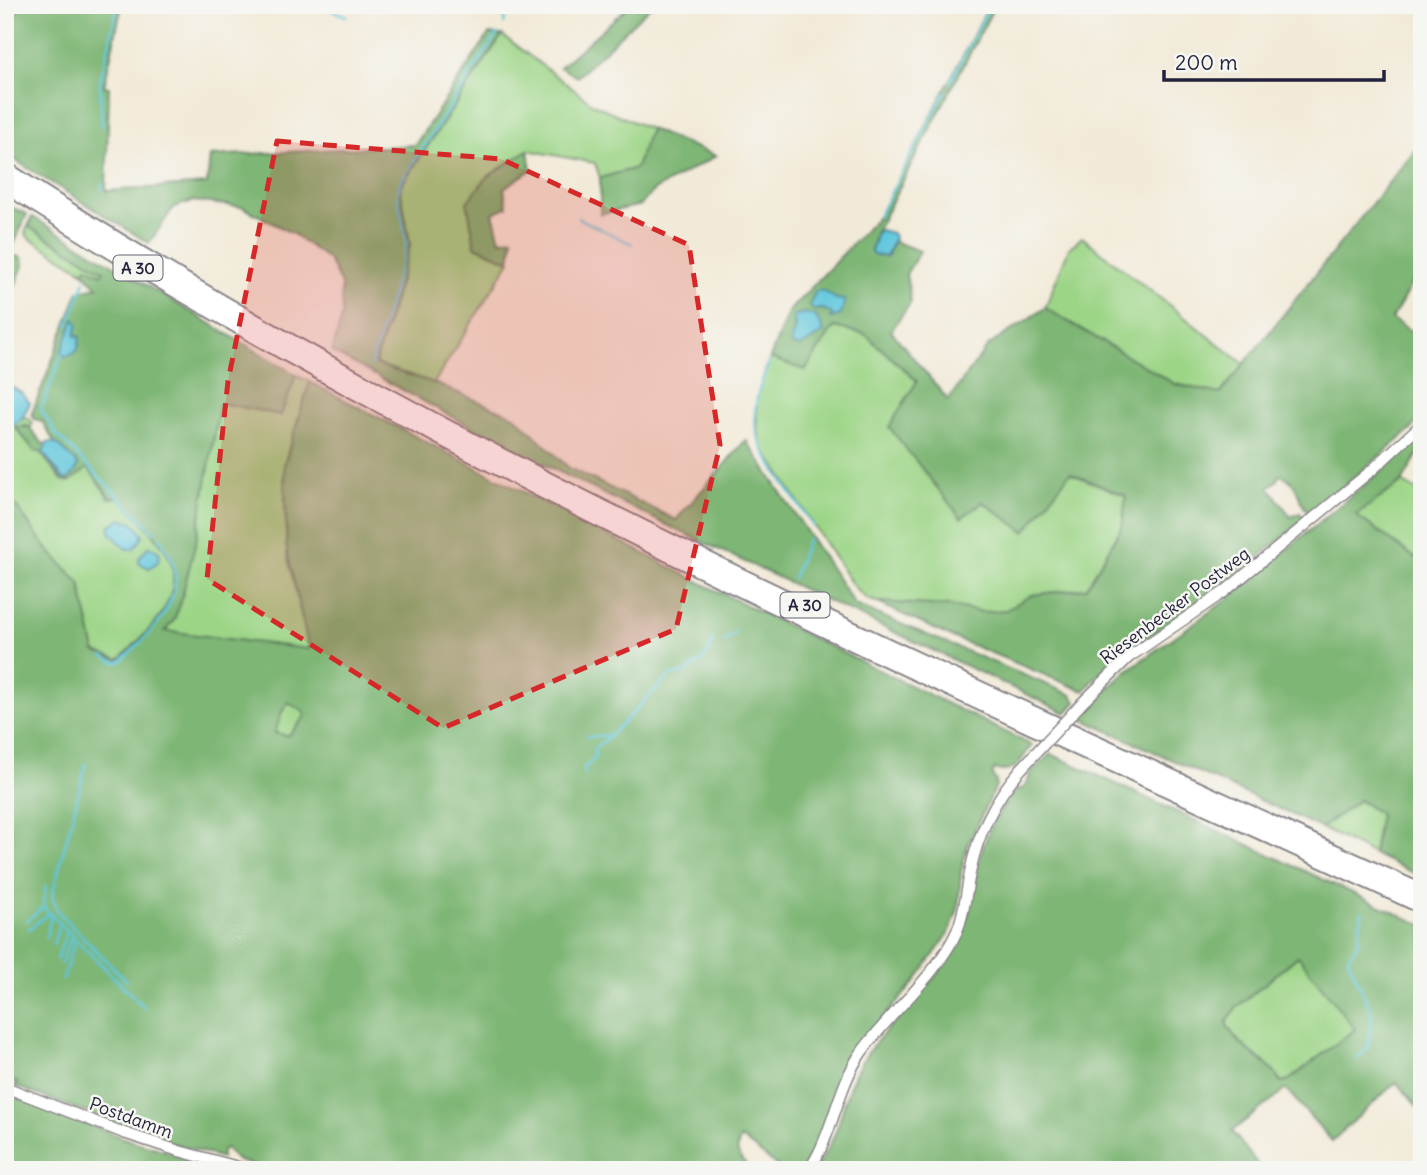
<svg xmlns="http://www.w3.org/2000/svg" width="1427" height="1175" font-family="Delius,sans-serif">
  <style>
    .green { fill: #9dd587; stroke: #607c61; stroke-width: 2 }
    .forest { fill: #7eb674; stroke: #506c58; stroke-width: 2; fill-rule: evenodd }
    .water { fill: #60c7dd; stroke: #41748c; stroke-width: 2 }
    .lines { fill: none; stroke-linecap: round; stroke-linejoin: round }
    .stream { stroke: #60c7dd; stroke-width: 2.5 }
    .tertiary-casing { stroke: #8a868a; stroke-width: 13 }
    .motorway-casing { stroke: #8a868a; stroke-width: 18 }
    .tertiary { stroke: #fff; stroke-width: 10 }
    .motorway { stroke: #fff; stroke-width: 14 }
    .tertiary-bridge-casing { stroke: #8a868a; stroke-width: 13; stroke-linecap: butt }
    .tertiary-bridge { stroke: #fff; stroke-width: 10 }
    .marked { fill: #d62828; fill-opacity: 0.2; stroke: #d62828; stroke-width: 5; stroke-dasharray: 14 9; stroke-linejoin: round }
    .labels { text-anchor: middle; stroke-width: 5; stroke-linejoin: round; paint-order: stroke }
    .shield { fill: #f6f6f2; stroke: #626272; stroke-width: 2 }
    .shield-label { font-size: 16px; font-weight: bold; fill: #22223b }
    .street-label { font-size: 18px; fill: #22223b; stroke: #f6f6f2 }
  </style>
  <rect width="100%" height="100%" fill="#f6f6f2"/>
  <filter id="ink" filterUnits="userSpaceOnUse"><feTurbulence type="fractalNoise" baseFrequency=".0143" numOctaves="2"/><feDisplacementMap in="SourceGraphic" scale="14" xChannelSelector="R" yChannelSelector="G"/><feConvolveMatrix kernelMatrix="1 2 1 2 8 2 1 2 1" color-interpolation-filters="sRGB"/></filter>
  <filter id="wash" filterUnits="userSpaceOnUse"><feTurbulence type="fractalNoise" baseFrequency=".00686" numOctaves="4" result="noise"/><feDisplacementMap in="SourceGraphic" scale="28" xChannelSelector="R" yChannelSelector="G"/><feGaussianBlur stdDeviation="1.57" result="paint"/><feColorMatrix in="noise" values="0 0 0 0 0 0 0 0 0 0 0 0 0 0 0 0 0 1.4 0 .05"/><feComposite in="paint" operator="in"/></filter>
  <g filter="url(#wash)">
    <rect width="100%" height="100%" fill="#f2ead8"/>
    <!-- green -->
    <g class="green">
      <path d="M 502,35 L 593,104 L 650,129 L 636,168 L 600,178 L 595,163 L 528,150 L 487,177 L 475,246 L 510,261 L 434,383 L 375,364 L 410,245 L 400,187 Z"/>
      <path d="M 32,217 L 29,227 L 104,271 L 102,274 L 87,268 L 84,271 L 80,269 L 29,238 L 25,233 Z"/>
      <path d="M 1082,237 L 1244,364 L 1220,394 L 1175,384 L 1045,308 L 1069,248 Z"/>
      <path d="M 834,327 L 865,334 L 917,381 L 983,502 L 1025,531 L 1070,473 L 1127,496 L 1122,527 L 1086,588 L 1032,595 L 1006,610 L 983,612 L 950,606 L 876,602 L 867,599 L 854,587 L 761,445 C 752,406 756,394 770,358 L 805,370 Z"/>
      <path d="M 296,375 L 310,382 L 284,465 L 287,552 L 310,650 L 164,631 L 174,620 L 196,541 L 220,402 L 281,415 Z"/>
      <path d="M 27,417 L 33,423 L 30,429 L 26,425 L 15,427 L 35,451 L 40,452 L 62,480 L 69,482 L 88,467 L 109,498 L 119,497 C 135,515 166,542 172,565 C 182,604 143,637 119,660 L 95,652 L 80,583 L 47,549 L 5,491 L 5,423 L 9,425 Z"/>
      <path d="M 1402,482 L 1422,494 L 1422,548 L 1415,558 L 1355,515 Z"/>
      <path d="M 288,702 L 304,712 L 305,717 L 288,736 L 275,733 L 281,713 Z"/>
      <path d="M 1358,800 L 1380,814 L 1373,854 L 1321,828 Z"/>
      <path d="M 1298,956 L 1356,1029 L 1289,1080 L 1281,1082 C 1267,1057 1241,1053 1226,1023 L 1236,1008 Z"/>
    </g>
    <!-- forest -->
    <g class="forest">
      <path d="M 23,5 L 122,5 L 104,86 L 109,87 L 106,191 L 207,184 L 210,156 L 415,145 L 489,34 L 502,35 L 400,187 L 410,245 L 375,364 L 434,383 L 515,416 L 569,468 L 676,520 L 746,440 L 855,605 L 1072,695 L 1076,702 L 1066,713 L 671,527 L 499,442 L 332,352 L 342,316 L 341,284 L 328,259 L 293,234 L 243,207 L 193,201 L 174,207 L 149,243 L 18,162 L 5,152 L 5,22 Z"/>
      <path d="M 630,5 L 652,5 L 577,77 L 560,67 Z"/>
      <path d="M 989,5 L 995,5 L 875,234 L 871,251 L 888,256 L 893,241 L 920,251 L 906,274 L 911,302 L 891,331 L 948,400 L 988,346 L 1045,308 L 1175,384 L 1220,394 L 1422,141 L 1422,265 L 1392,319 L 1422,338 L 1422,414 L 1412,429 L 1311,514 C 1296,505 1301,479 1279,475 L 1277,481 L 1269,487 L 1291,517 L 1300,513 L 1305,519 L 1203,603 L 1181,619 L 1146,637 L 1103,670 L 1084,691 L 947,635 L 876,602 L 950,606 L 983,612 L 1006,610 L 1032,595 L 1086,588 L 1122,527 L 1126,496 L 1070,473 L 1025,532 L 983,502 L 961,518 L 889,427 L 917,381 L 865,334 L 834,327 L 805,370 L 770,358 L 788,312 L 879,216 Z"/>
      <path d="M 650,129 L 716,156 L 654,190 L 641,205 L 600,214 L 600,178 L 636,168 Z"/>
      <path d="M 528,150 L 531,170 L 504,188 L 507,207 L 493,213 L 500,240 L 513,238 L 510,261 L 475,246 L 467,202 L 487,177 Z"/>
      <path d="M 5,205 L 27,214 L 11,251 L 5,252 Z"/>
      <path d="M 33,217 L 296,375 L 281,415 L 220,403 L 196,541 L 181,601 L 174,620 L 165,631 L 309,649 L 287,552 L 284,465 L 310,382 L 707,586 L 1032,745 C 1020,760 1015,777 995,769 L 992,775 L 996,781 L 996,786 L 968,844 L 961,872 L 958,909 L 949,933 L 914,983 L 849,1057 L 840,1077 L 822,1133 L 802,1170 L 782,1170 L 741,1138 C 732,1151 741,1161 752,1170 L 271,1170 L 238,1161 L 225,1148 L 222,1150 L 222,1158 L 123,1129 L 88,1113 L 14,1086 L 18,1083 L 5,1078 L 5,491 L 47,549 L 80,583 L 95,652 L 119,660 C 143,637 182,604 172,565 C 166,542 135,515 119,497 L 110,498 L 88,468 L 69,482 L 62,480 L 40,452 L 35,451 L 15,427 L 29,427 L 43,444 L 54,442 L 42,421 L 34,419 L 32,413 L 79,291 L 98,287 L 80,269 L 84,271 L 87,267 L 101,274 L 104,271 L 29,227 ZM 288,702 L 304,712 L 305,717 L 288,736 L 275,733 L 281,714 Z"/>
      <path d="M 17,256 L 22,257 L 23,266 L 5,309 L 5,277 L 14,257 Z"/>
      <path d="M 1420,434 L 1422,447 L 1402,482 L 1356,515 L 1422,563 L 1422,877 L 1373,854 L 1380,814 L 1359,800 L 1321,828 L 1078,717 L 1125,672 L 1225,601 L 1393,461 Z"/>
      <path d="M 1051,754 L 1422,925 L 1422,1112 L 1396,1082 L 1332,1141 L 1286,1089 L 1232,1131 L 1262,1170 L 814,1170 C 823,1157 832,1143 837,1128 C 845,1103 850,1076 867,1054 C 895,1015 936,986 957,942 C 970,917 973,892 978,865 C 984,837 998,811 1016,790 L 1024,788 L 1029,779 L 1029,774 ZM 1298,956 L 1355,1029 L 1289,1080 L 1281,1082 C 1267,1057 1241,1053 1226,1023 L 1236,1008 Z"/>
      <path d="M 5,1093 L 132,1141 L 232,1170 L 5,1170 Z"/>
    </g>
    <!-- water -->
    <g class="water">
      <path d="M 880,230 L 892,233 L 894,238 L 886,257 L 873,254 L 871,251 L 877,232 Z"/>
      <path d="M 820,290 L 831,295 L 836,299 L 845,300 L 841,315 L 831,318 L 832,314 L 824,309 L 813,310 L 810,304 L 816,291 Z"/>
      <path d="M 804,313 L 816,316 L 824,332 L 800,347 L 793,345 L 791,341 L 795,327 L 793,316 Z"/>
      <path d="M 74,319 L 78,323 L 75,336 L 80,336 C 79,349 78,355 65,356 L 61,353 Z"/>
      <path d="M 5,383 L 23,394 L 30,403 L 21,420 L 15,424 L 5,421 Z"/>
      <path d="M 52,442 L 59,445 L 78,464 C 76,472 73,477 65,480 L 43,453 L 47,443 Z"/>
      <path d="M 121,519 L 132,522 L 143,534 L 141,540 L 133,549 L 126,549 L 111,534 L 109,526 Z"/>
      <path d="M 148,547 L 153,548 L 160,553 L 158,562 L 149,568 L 139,563 L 139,558 Z"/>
    </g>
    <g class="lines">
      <!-- stream -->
      <g class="stream">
        <path d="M 320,5 L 346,16"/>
        <path d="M 496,5 L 505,20 L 504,23"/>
        <path d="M 950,82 L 990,5"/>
        <path d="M 102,127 L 100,82 L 118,5"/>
        <path d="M 102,189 L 102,184"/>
        <path d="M 878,217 L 945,92"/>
        <path d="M 578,218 L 632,244"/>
        <path d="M 68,325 L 85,281"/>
        <path d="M 62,354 L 41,410 L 57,435 L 154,532"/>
        <path d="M 770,360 C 761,383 750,409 757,434 C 764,459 798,503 813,526"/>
        <path d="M 371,365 L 406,247 C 407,225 394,204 400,183 L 497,34"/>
        <path d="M 793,578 L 808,539"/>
        <path d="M 724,641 L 737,632"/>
        <path d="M 103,656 L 114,662 L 120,662 C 146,638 185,604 173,563 C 171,554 164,546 160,538"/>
        <path d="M 587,737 L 611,735"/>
        <path d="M 86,764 L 52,896 L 57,911 L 127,981"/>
        <path d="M 585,775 L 584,768 L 595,758 L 594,748 L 608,738 L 669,676 L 684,673 L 701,662 L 709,651 L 713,639"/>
        <path d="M 46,886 L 43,902 L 45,909 L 145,1008"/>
        <path d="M 27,921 L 43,907"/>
        <path d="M 29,929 L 48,914"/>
        <path d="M 46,937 L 51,917"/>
        <path d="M 53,944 L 59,927"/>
        <path d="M 57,960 L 66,933"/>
        <path d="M 61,964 L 71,938"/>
        <path d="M 63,979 L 75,940"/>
        <path d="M 1357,1059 L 1368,1047 L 1372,1014 L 1348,959 L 1358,941 L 1362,912"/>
      </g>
    </g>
  </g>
  <g filter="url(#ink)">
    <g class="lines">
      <defs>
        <g id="tertiary">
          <path d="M 1081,704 L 1129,657 L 1224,592 L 1372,470 L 1422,424"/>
          <path d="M 5,1087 L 124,1133 L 179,1151 L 249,1170"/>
          <path d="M 809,1170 C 833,1134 837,1088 861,1053 C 890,1012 937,976 957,931 C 965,912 966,892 970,873 C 977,835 995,798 1021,769"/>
        </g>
        <g id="motorway">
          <path d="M 5,169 C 450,459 941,670 1422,892"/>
          <path d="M 5,185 C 452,472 941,684 1422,906"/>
        </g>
      </defs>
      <!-- tertiary casing -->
      <use href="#tertiary" class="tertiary-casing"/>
      <!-- motorway casing -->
      <use href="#motorway" class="motorway-casing"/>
      <!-- tertiary -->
      <use href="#tertiary" class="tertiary"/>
      <!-- motorway -->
      <use href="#motorway" class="motorway"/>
      <defs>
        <path id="tertiary-bridge" d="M 1021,769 L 1081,704"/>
      </defs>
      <!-- tertiary-bridge casing -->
      <use href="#tertiary-bridge" class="tertiary-bridge-casing"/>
      <!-- tertiary-bridge -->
      <use href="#tertiary-bridge" class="tertiary-bridge"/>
    </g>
  </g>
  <!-- marked area -->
  <path class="marked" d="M 277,141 L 501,159 L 689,245 L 720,445 L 676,629 L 443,728 L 207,579 L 228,381 Z"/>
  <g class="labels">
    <!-- shield labels -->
    <g class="shield">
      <rect x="113.5" y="255.5" width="49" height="25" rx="5"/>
      <rect x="780.5" y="592.5" width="49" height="25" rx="5"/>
    </g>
    <g class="shield-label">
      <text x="138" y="274">A 30</text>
      <text x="805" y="611">A 30</text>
    </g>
    <!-- street labels -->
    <g class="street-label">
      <text transform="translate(1175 606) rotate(-37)" y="6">Riesenbecker Postweg</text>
      <text transform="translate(131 1118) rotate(20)" y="6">Postdamm</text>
    </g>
  </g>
  <!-- margin -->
  <rect width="1427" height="1175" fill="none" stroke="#f6f6f2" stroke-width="28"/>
  <!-- scale -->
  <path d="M1164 70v10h220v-10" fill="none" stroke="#22223b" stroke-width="3.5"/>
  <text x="1175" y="70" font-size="21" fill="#22223b" stroke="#f6f6f2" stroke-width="5" paint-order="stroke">200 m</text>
</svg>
